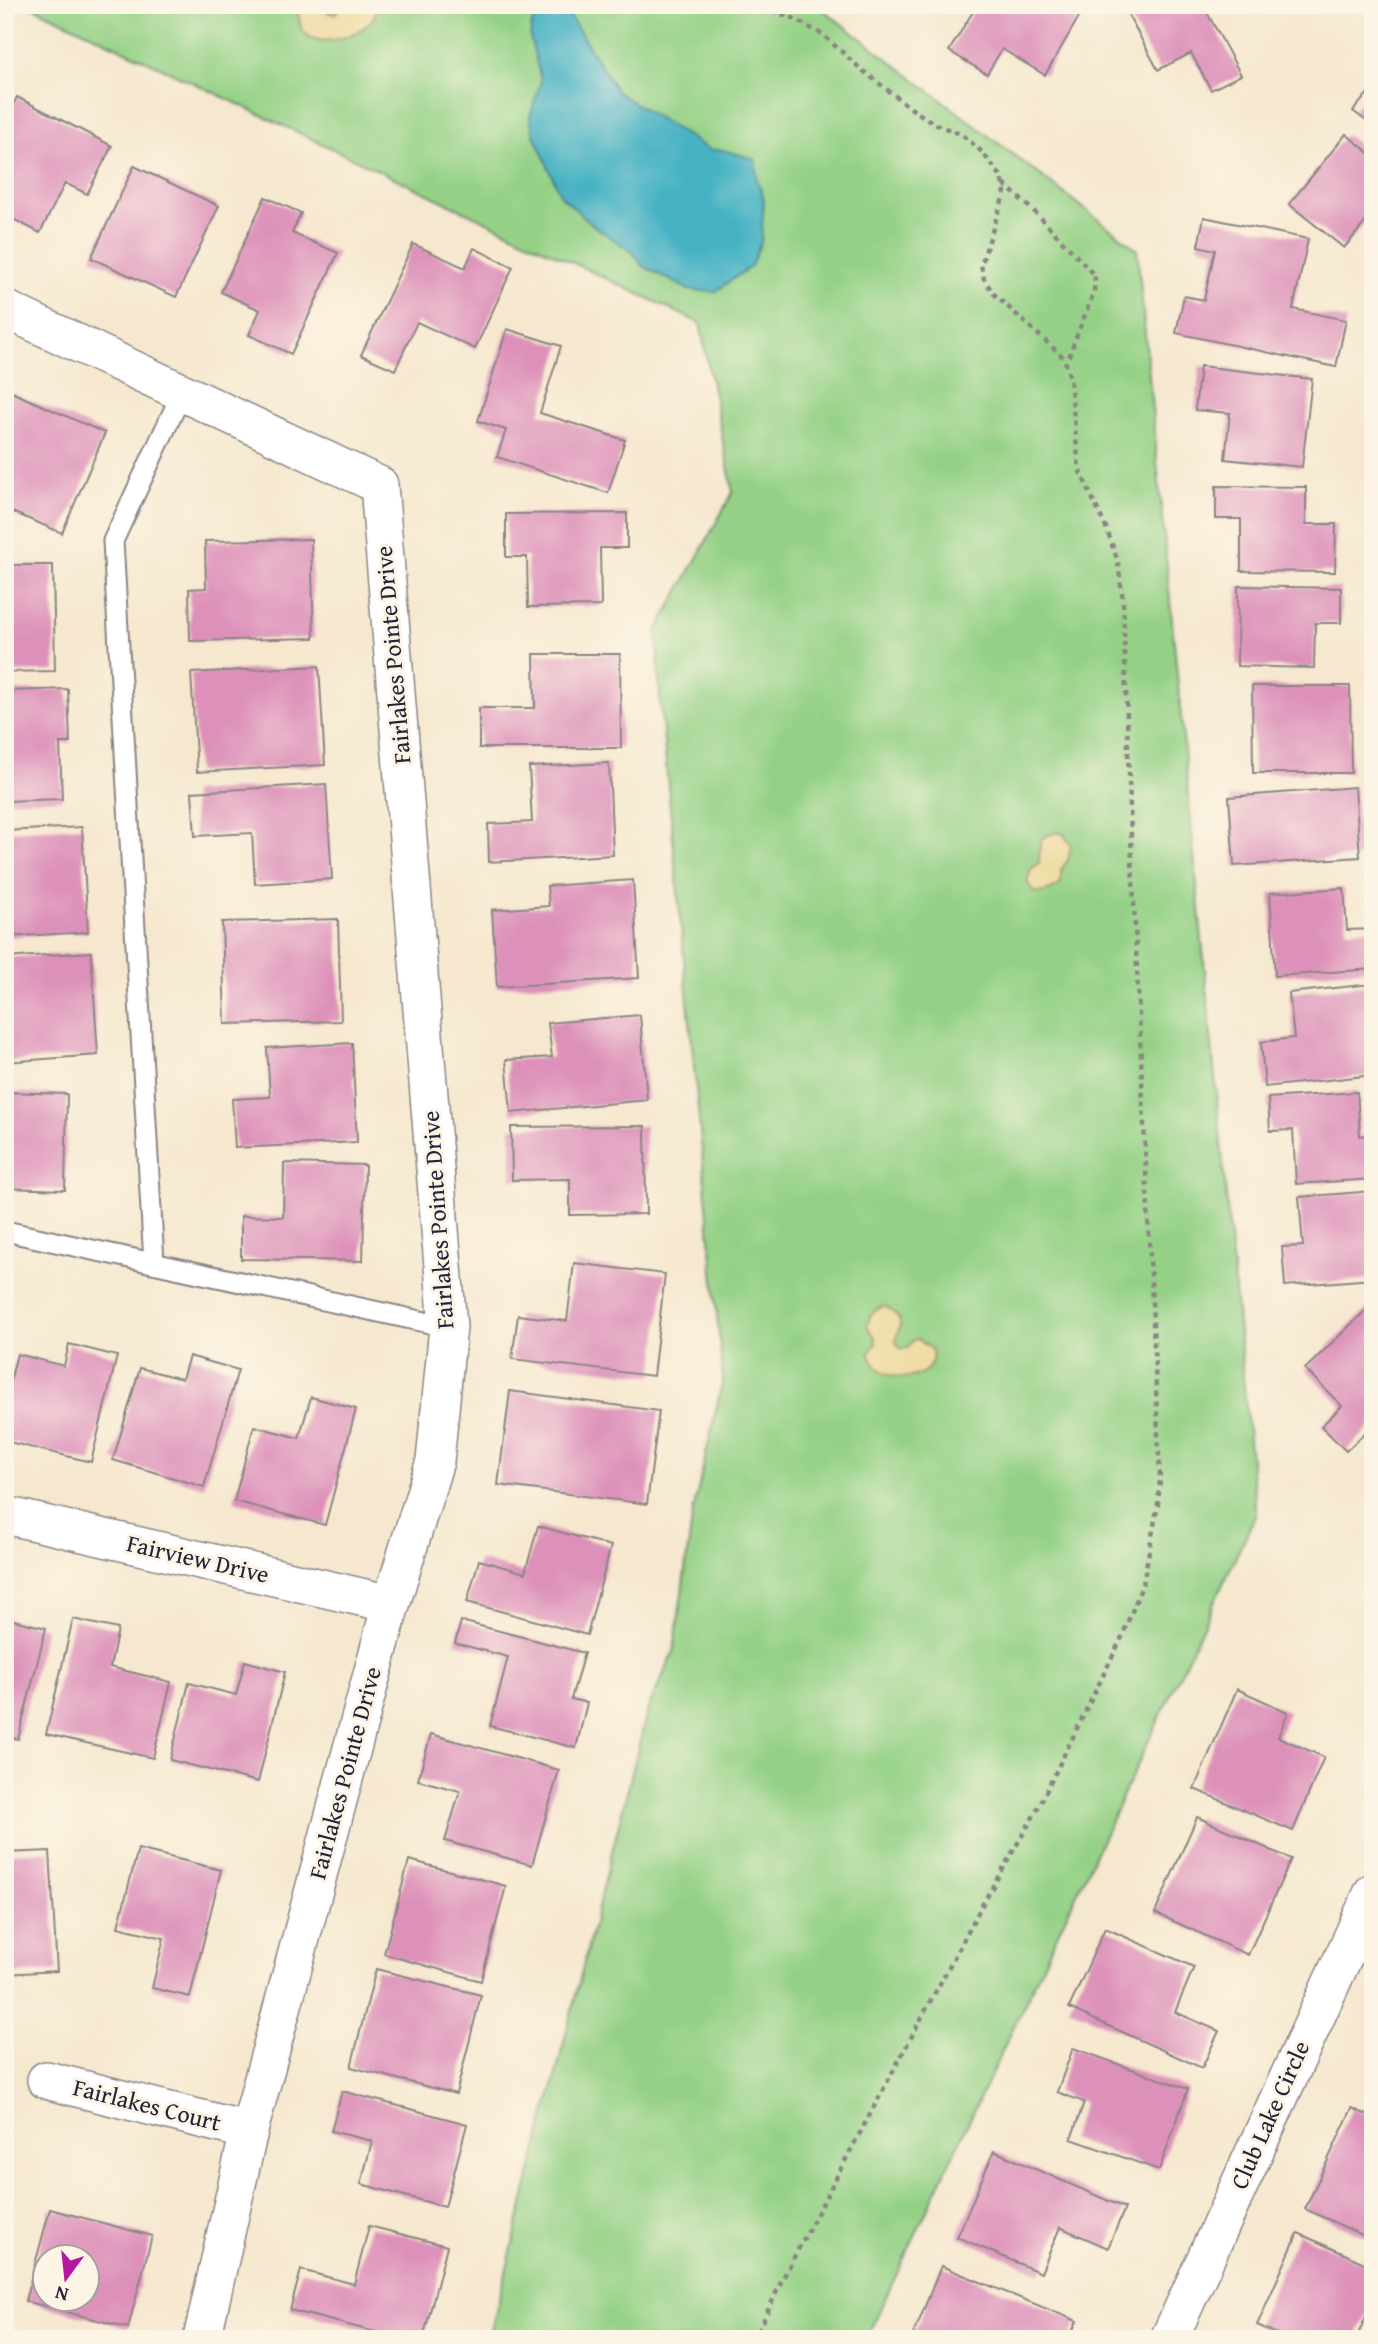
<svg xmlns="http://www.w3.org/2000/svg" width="1378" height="2344" font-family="'Gentium Book Plus',serif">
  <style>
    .green { fill: #94d186; stroke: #5b7a60; stroke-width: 2 }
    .sand { fill: #eeda9e; stroke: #887e6c; stroke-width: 2 }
    .water { fill: #46b2c4; stroke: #346a80; stroke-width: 2 }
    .building { fill: #dd91ba; fill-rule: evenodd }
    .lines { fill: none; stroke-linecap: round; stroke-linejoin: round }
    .lane-casing { stroke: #8c8585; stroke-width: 23 }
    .street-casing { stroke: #8c8585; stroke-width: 40 }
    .path { stroke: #8c8585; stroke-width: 4.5; stroke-dasharray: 5 5; stroke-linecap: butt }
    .lane { stroke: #fff; stroke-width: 19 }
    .street { stroke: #fff; stroke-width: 37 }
    .labels { text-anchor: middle; stroke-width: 6; stroke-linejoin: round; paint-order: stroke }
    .street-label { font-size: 24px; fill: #22223b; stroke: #fcf5e5 }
  </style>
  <rect width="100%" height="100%" fill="#fcf5e5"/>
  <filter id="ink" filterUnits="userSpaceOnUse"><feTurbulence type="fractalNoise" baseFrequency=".0143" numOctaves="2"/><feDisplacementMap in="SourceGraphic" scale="14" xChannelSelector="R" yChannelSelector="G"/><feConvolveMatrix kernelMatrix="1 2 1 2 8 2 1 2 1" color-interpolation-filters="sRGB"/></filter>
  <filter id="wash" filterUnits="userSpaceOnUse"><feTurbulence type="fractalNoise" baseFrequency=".00686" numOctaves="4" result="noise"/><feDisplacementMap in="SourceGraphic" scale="28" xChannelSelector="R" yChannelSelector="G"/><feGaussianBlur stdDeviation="1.57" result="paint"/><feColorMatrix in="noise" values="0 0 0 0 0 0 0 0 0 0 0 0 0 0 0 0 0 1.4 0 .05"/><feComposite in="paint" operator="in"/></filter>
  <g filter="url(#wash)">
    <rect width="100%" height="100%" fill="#f6e8cf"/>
    <!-- green -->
    <path class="green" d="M 29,5 L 817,5 L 1137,249 L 1256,1514 L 866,2339 L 489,2339 L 648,1709 L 674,1651 L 693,1512 L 723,1379 L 660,699 L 657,631 L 733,492 L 700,323 Z"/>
    <!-- sand -->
    <g class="sand">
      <path d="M 294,5 L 322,5 L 327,12 L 335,14 L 344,5 L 377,5 C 376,10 375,17 371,21 C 358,35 323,49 306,34 C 296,26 302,14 294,5 Z"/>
      <path d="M 1057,832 L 1064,834 L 1071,846 L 1068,860 L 1061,870 L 1061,883 C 1052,890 1046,894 1034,892 L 1027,882 L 1031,869 L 1039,863 L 1040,845 L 1043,837 Z"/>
      <path d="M 884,1306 C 920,1326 882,1335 902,1349 L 908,1348 L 913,1340 L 918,1339 L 932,1350 C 938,1379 896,1385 878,1368 C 874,1365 871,1358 869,1353 L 876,1344 L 876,1339 L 867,1326 C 869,1315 874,1310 884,1306 Z"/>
    </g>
    <!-- water -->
    <path class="water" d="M 543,5 L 557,5 L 569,15 L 618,93 L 710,150 L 723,150 L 755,159 L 757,179 L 764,200 L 761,242 L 751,266 L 715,292 L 689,290 L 643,266 L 632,252 L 594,226 L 561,196 L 534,135 L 530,117 L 541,80 L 530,37 L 532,24 Z"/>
    <g id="blocks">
      <!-- building -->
      <g class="building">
        <path d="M 977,5 L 1086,5 L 1045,75 L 1002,49 L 987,74 L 949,51 Z"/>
        <path d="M 1123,5 L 1203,5 L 1241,75 L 1211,90 L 1191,53 L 1158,70 Z"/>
        <path d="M 1373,87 L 1373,126 L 1353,111 Z"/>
        <path d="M 17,97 L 112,146 L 87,194 L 65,183 L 40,233 L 5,215 L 5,120 Z"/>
        <path d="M 1346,134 L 1373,156 L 1373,213 L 1344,248 L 1289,204 Z"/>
        <path d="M 134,166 L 219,206 L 176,297 L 91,258 Z"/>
        <path d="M 265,197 L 301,213 L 292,233 L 338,253 L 291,354 L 249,335 L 260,310 L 221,292 Z"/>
        <path d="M 1204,217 L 1308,239 L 1293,309 L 1346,320 L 1336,367 L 1176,333 L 1184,296 L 1204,300 L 1215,250 L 1198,246 Z"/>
        <path d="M 413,244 L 465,268 L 474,248 L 513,267 L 475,349 L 417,322 L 395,370 L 361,355 Z"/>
        <path d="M 507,329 L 561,346 L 540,413 L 625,440 L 608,493 L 497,457 L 506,430 L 478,421 Z"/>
        <path d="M 1200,366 L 1312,379 L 1302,467 L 1225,459 L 1230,413 L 1195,410 Z"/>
        <path d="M 9,391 L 105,433 L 62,533 L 5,509 L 5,400 Z"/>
        <path d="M 1216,486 L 1306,487 L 1306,524 L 1336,524 L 1335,572 L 1241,571 L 1241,519 L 1216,519 Z"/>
        <path d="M 627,513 L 627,548 L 600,548 L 601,606 L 528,607 L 527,557 L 506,557 L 506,514 Z"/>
        <path d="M 311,539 L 314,638 L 190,641 L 189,589 L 206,588 L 205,541 Z"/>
        <path d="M 5,565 L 53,565 L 55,671 L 5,672 Z"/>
        <path d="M 1238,586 L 1341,588 L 1341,623 L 1315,623 L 1314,668 L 1237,666 Z"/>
        <path d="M 534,654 L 620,654 L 621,748 L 479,748 L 479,708 L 535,708 Z"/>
        <path d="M 319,666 L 325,765 L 197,772 L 191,673 Z"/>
        <path d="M 1252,686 L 1350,686 L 1351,773 L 1253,773 Z"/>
        <path d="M 68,689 L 70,743 L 60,743 L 62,799 L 5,801 L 5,715 L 9,715 L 8,691 Z"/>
        <path d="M 609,763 L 613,855 L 489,862 L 488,824 L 532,822 L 529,767 Z"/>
        <path d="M 326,784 L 332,879 L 255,884 L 252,833 L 195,836 L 192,792 Z"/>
        <path d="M 1355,787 L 1360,857 L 1234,866 L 1229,797 Z"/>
        <path d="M 82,827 L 88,932 L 5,937 L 5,831 Z"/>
        <path d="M 633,880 L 639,978 L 497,987 L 492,910 L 549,906 L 547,886 Z"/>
        <path d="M 1344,888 L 1347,930 L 1373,929 L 1373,969 L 1275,976 L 1270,893 Z"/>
        <path d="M 338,919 L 341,1021 L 225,1024 L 222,922 Z"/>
        <path d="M 91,952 L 98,1055 L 5,1062 L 5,958 Z"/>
        <path d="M 1371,984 L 1373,1075 L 1265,1087 L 1261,1042 L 1294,1038 L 1289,993 Z"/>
        <path d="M 640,1015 L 647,1100 L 511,1113 L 506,1060 L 552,1057 L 548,1023 Z"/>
        <path d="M 352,1043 L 357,1142 L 235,1148 L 232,1099 L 270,1097 L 267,1048 Z"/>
        <path d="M 5,1092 L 67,1094 L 65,1190 L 5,1188 Z"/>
        <path d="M 1357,1092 L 1360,1136 L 1373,1135 L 1373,1179 L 1296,1184 L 1293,1130 L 1270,1131 L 1268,1098 Z"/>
        <path d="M 645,1126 L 646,1214 L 570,1215 L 570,1179 L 512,1180 L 511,1127 Z"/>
        <path d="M 284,1163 L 365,1165 L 363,1261 L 241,1259 L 241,1216 L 283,1217 Z"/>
        <path d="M 1373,1191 L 1373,1279 L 1285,1286 L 1282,1247 L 1303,1246 L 1299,1197 Z"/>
        <path d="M 574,1263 L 665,1274 L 653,1376 L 512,1359 L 518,1315 L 567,1321 Z"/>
        <path d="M 1373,1303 L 1373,1425 L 1346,1451 L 1321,1426 L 1342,1406 L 1305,1369 Z"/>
        <path d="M 69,1344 L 117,1356 L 91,1462 L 5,1441 L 5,1401 L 17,1354 L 64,1366 Z"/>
        <path d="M 189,1356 L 238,1370 L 204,1487 L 113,1460 L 140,1368 L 182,1379 Z"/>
        <path d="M 510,1391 L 659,1411 L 647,1504 L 498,1485 Z"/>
        <path d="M 311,1397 L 356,1409 L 325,1525 L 234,1501 L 254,1426 L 299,1438 Z"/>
        <path d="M 538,1526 L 611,1546 L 587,1635 L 467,1602 L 479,1560 L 525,1573 Z"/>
        <path d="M 5,1618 L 46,1628 L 18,1739 L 5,1736 Z"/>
        <path d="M 73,1619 L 118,1629 L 110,1667 L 171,1682 L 153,1758 L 46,1734 Z"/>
        <path d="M 461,1621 L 584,1653 L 571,1699 L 587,1703 L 576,1748 L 490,1726 L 508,1657 L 455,1643 Z"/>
        <path d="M 245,1661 L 285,1672 L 258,1782 L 170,1760 L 189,1683 L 236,1695 Z"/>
        <path d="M 1237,1689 L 1288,1712 L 1278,1737 L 1324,1757 L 1293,1831 L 1194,1789 Z"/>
        <path d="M 431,1734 L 559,1770 L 532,1865 L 445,1841 L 460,1791 L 418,1780 Z"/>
        <path d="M 1197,1817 L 1291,1859 L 1248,1955 L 1155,1913 Z"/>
        <path d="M 138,1849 L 221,1870 L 190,1997 L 152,1988 L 164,1938 L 118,1927 Z"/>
        <path d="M 50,1851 L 57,1971 L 5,1974 L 5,1853 Z"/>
        <path d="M 409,1860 L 506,1886 L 481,1981 L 384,1954 Z"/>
        <path d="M 1105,1928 L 1194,1967 L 1175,2012 L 1219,2031 L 1202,2068 L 1069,2008 Z"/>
        <path d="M 376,1969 L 481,1995 L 456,2094 L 351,2067 Z"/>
        <path d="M 1073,2048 L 1188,2089 L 1159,2170 L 1071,2139 L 1084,2102 L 1057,2092 Z"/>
        <path d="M 342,2091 L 467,2124 L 445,2207 L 361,2184 L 372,2141 L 331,2131 Z"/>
        <path d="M 1352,2108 L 1373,2118 L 1373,2240 L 1305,2209 Z"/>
        <path d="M 994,2151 L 1125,2208 L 1108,2248 L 1060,2227 L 1041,2273 L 957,2237 Z"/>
        <path d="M 50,2209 L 152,2236 L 128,2328 L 25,2301 ZM 46,2256 L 88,2256 L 88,2298 L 46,2298 Z"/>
        <path d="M 369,2226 L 447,2246 L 423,2339 L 402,2339 L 290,2310 L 301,2270 L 354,2284 Z"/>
        <path d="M 1298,2233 L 1373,2267 L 1373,2301 L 1356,2339 L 1288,2339 L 1257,2325 Z"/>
        <path d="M 941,2266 L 1077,2321 L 1069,2339 L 912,2339 Z"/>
      </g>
    </g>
  </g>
  <g filter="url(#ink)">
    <use href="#blocks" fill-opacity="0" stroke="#8c8585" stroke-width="2"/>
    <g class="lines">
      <defs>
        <g id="lane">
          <path d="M 5,1231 L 448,1327"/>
          <path d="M 154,1263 L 113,541 L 182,393"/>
        </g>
        <g id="street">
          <path d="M 5,309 L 379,485 L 448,1327 L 435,1461 L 391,1604 L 249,2131 L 202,2339"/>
          <path d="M 5,1515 L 391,1604"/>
          <path d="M 46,2080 L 249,2131"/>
          <path d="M 1169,2339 L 1373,1892"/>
        </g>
      </defs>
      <!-- lane casing -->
      <use href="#lane" class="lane-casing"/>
      <!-- street casing -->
      <use href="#street" class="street-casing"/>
      <!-- path -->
      <g class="path">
        <path d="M 753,5 L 793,18 L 823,35 L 862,70 L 912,109 L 935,124 L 963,135 L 982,152 L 1000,175 L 1005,192 L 981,265 L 984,279 L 994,294 L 1064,358 L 1070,378 L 1079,469 L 1107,530 L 1118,562 L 1123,601 L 1131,837 L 1160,1478 L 1158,1504 L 1143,1583 L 1122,1637 L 1037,1810 L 982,1905 L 831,2187 L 781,2282 L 755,2339"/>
        <path d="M 1004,184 L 1040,217 L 1095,276 L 1094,292 L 1066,363"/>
      </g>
      <!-- lane -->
      <use href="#lane" class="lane"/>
      <!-- street -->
      <use href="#street" class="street"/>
    </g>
  </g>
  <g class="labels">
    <!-- street labels -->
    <g class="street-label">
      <text transform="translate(393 655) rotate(-95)" y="8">Fairlakes Pointe Drive</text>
      <text transform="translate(438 1220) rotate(-94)" y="8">Fairlakes Pointe Drive</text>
      <text transform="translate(198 1559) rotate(13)" y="8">Fairview Drive</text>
      <text transform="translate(345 1773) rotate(-75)" y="8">Fairlakes Pointe Drive</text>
      <text transform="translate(147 2105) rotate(14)" y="8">Fairlakes Court</text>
      <text transform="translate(1270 2115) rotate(-66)" y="8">Club Lake Circle</text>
    </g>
  </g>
  <!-- margin -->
  <rect width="1378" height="2344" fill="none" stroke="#fcf5e5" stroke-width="28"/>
  <!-- north arrow -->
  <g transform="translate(66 2278) rotate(195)"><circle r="33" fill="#fcf5e5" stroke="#a5a1a1" stroke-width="2"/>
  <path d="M0-5L12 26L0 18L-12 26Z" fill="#b5179e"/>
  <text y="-10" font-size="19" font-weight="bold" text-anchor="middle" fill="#22223b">N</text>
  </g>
</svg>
